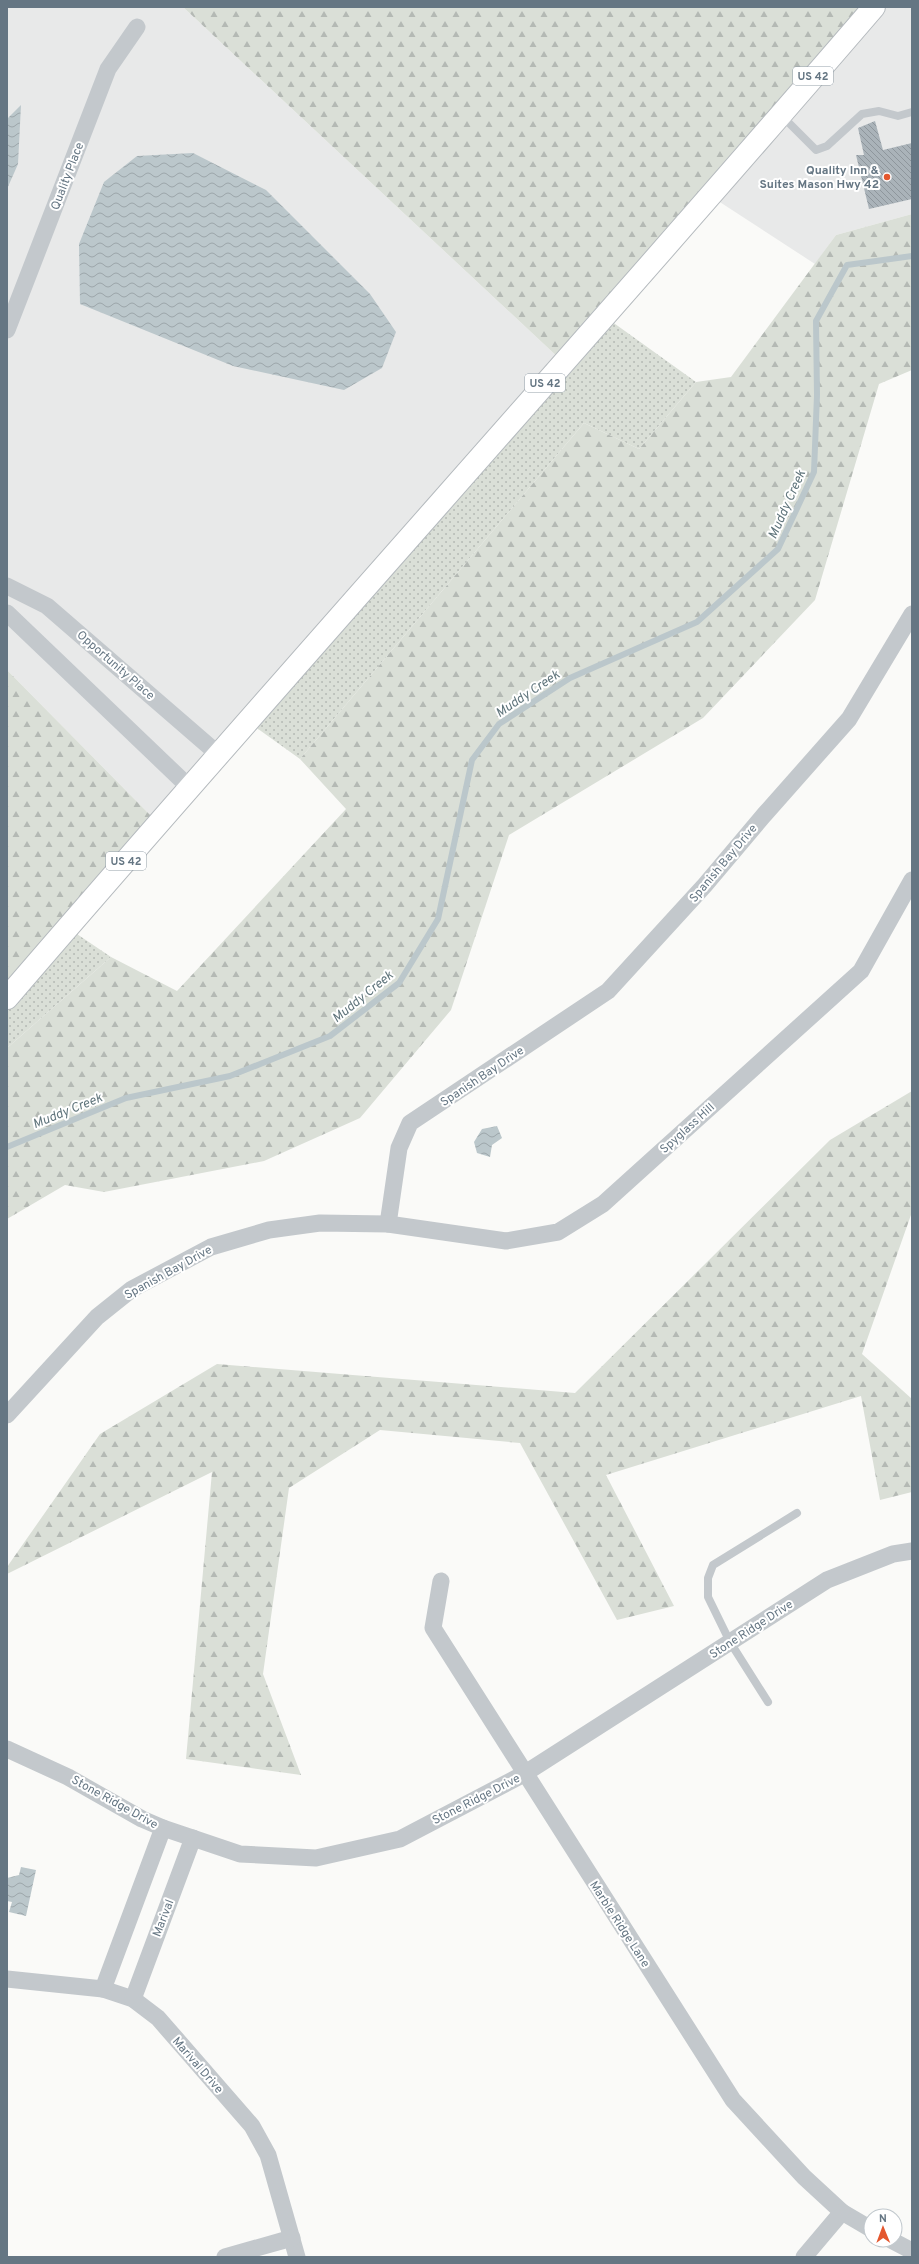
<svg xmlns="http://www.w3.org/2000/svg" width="919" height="2264" font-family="Overpass,sans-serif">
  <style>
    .built { fill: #e8e9e9 }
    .grass { fill: url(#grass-dots) }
    .forest { fill: url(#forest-firs) }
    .water { fill: url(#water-waves) }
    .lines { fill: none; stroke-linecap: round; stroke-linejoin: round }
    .stream { stroke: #bbc7cb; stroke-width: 6 }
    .building { fill: url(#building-back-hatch) }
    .primary-casing { stroke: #b5babe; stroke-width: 24 }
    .service { stroke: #c3c8cc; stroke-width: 8 }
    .minor { stroke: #c3c8cc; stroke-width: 17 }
    .primary { stroke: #fff; stroke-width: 22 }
    .poi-dot { fill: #e4572e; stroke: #fff; stroke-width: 1.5 }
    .labels { text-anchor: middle; stroke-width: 4; stroke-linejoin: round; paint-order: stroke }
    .shield { fill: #fff; stroke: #939fa8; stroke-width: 1 }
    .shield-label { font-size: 11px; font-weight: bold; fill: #657683 }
    .poi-label { font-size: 12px; font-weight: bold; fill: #657683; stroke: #fff; text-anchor: end }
    .street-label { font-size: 12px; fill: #657683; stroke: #fff }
    .water-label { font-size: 13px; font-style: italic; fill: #60757c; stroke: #fff }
  </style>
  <defs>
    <pattern id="grass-dots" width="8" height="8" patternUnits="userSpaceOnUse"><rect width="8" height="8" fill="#dadfd7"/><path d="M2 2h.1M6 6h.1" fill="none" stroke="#b4b9b4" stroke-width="1.8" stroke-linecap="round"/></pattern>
    <pattern id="forest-firs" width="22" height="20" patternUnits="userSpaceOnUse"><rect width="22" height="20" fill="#dadfd7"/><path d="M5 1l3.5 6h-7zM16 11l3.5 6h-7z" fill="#b4b9b4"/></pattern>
    <pattern id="water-waves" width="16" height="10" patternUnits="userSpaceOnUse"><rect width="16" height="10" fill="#bbc7cb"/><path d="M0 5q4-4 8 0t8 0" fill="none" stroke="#9ca6aa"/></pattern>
    <pattern id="building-back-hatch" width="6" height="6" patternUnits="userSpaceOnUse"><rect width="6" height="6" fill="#aab3b9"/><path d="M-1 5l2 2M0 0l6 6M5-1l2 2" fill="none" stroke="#8e969c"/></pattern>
  </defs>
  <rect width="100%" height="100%" fill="#fafaf8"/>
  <!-- built -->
  <g class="built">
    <path d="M 7,7 L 183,7 L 563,362 L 158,823 L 7,670 Z"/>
    <path d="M 874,7 L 912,7 L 912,214 L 836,235 L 815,264 L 709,195 Z"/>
  </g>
  <!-- grass -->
  <g class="grass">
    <path d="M 604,316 L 696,382 L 639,449 L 584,423 L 300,759 L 247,721 Z"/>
    <path d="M 68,928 L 111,957 L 7,1048 L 7,998 Z"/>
  </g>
  <!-- forest -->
  <g class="forest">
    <path d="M 183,7 L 874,7 L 563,362 Z"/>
    <path d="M 912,214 L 912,370 L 879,384 L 815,600 L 703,718 L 509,835 L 451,1010 L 360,1118 L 264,1161 L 104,1192 L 65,1185 L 7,1219 L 7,1048 L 111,957 L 177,991 L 346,809 L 300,759 L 584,423 L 639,449 L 696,382 L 731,377 L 836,235 Z"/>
    <path d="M 7,670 L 158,823 L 7,997 Z"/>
    <path d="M 912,1091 L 912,1212 L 862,1354 L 912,1399 L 912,1492 L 880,1500 L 861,1396 L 606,1475 L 674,1606 L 617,1620 L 520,1443 L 380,1430 L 289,1488 L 263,1674 L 301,1775 L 186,1759 L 212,1472 L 7,1574 L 7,1567 L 100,1434 L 217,1364 L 575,1393 L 830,1140 Z"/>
  </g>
  <!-- water -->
  <g class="water">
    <path d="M 21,105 L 18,164 L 7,189 L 7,119 Z"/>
    <path d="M 193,153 L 266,190 L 370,294 L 396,332 L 382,368 L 344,390 L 233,366 L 80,304 L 79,244 L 104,182 L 137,156 Z"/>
    <path d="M 497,1126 L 502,1138 L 492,1145 L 490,1157 L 477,1153 L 474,1142 L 482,1129 Z"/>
    <path d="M 21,1867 L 36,1870 L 26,1916 L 9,1912 L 12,1902 L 7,1901 L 7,1878 L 19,1875 Z"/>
  </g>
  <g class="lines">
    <!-- stream -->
    <path class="stream" d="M 7,1147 L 126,1098 L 230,1076 L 330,1036 L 399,983 L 438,919 L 472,760 L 499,724 L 570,678 L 697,622 L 778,549 L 814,472 L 817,395 L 816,321 L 847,265 L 912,256"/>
  </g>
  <!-- building -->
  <path class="building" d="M 875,121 L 883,150 L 912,143 L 912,199 L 869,209 L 856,155 L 864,155 L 858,128 Z"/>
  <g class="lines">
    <defs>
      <path id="primary" d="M 7,998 C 293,665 588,340 874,7"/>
    </defs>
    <!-- primary casing -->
    <use href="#primary" class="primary-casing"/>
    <!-- service -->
    <g class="service">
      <path d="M 781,115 L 816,150 L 827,146 L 862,114 L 879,111 L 898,116 L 912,112"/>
      <path d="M 768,1702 L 730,1642 L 708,1597 L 708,1578 L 713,1565 L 797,1513"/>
    </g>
    <!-- minor -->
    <g class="minor">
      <path d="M 7,330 L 108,69 L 137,27"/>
      <path d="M 7,586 L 47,606 L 218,754"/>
      <path d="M 7,613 L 189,787"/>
      <path d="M 388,1224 L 399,1148 L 410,1123 L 608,991 L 705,885 L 764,815 L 849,719 L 912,614"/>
      <path d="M 7,1415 L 97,1317 L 132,1289 L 211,1247 L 269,1230 L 320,1223 L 388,1224 L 506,1241 L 558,1232 L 603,1204 L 861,971 L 912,880"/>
      <path d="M 441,1581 L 433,1628 L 733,2100 L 804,2177 L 842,2212 L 871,2229"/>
      <path d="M 7,1749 L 68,1777 L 142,1819 L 163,1828 L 240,1854 L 316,1858 L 400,1839 L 524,1774 L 827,1580 L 893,1554 L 912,1551"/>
      <path d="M 7,1979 L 103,1989 L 133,1999 L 158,2018 L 252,2126 L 268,2155 L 297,2257"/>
      <path d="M 103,1989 L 163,1828"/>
      <path d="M 133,1999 L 193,1838"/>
      <path d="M 891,2240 L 912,2251"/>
      <path d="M 225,2257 L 292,2238"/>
      <path d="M 804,2257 L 842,2212"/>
    </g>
    <!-- primary -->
    <use href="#primary" class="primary"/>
  </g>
  <!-- markers -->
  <circle class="poi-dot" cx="887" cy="177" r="4"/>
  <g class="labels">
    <!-- shield labels -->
    <g class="shield">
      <rect x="793" y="67" width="40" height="18" rx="3"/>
      <rect x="525" y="374" width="40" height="18" rx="3"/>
      <rect x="106" y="852" width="40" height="18" rx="3"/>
    </g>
    <g class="shield-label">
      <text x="813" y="80">US 42</text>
      <text x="545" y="387">US 42</text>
      <text x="126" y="865">US 42</text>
    </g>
    <!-- poi labels -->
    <g class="poi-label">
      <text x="879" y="174">Quality Inn &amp;<tspan x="879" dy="14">Suites Mason Hwy 42</tspan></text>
    </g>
    <!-- street labels -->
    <g class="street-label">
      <text transform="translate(67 176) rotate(-69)" y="4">Quality Place</text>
      <text transform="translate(116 665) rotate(41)" y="4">Opportunity Place</text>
      <text transform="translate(723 863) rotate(-50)" y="4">Spanish Bay Drive</text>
      <text transform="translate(482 1076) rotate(-34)" y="4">Spanish Bay Drive</text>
      <text transform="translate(687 1128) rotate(-42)" y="4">Spyglass Hill</text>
      <text transform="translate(168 1272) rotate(-29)" y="4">Spanish Bay Drive</text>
      <text transform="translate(751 1629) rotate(-33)" y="4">Stone Ridge Drive</text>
      <text transform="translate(476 1799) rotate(-27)" y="4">Stone Ridge Drive</text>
      <text transform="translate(115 1802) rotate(29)" y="4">Stone Ridge Drive</text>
      <text transform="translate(163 1918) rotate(-69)" y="4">Marival</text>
      <text transform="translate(620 1924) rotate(57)" y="4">Marble Ridge Lane</text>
      <text transform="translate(198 2065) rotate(49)" y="4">Marival Drive</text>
    </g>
    <!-- water labels -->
    <g class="water-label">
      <text transform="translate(786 504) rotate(-66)" y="5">Muddy Creek</text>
      <text transform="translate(527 693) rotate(-34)" y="5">Muddy Creek</text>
      <text transform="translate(362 996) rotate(-39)" y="5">Muddy Creek</text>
      <text transform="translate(67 1110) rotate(-22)" y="5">Muddy Creek</text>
    </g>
  </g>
  <!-- border -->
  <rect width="919" height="2264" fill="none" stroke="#657683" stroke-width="16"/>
  <!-- north arrow -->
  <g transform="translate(883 2228) rotate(359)"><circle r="19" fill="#ffffff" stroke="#c1c8cd"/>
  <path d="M0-3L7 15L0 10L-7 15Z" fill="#e4572e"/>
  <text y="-6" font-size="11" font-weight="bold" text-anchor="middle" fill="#657683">N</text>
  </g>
</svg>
